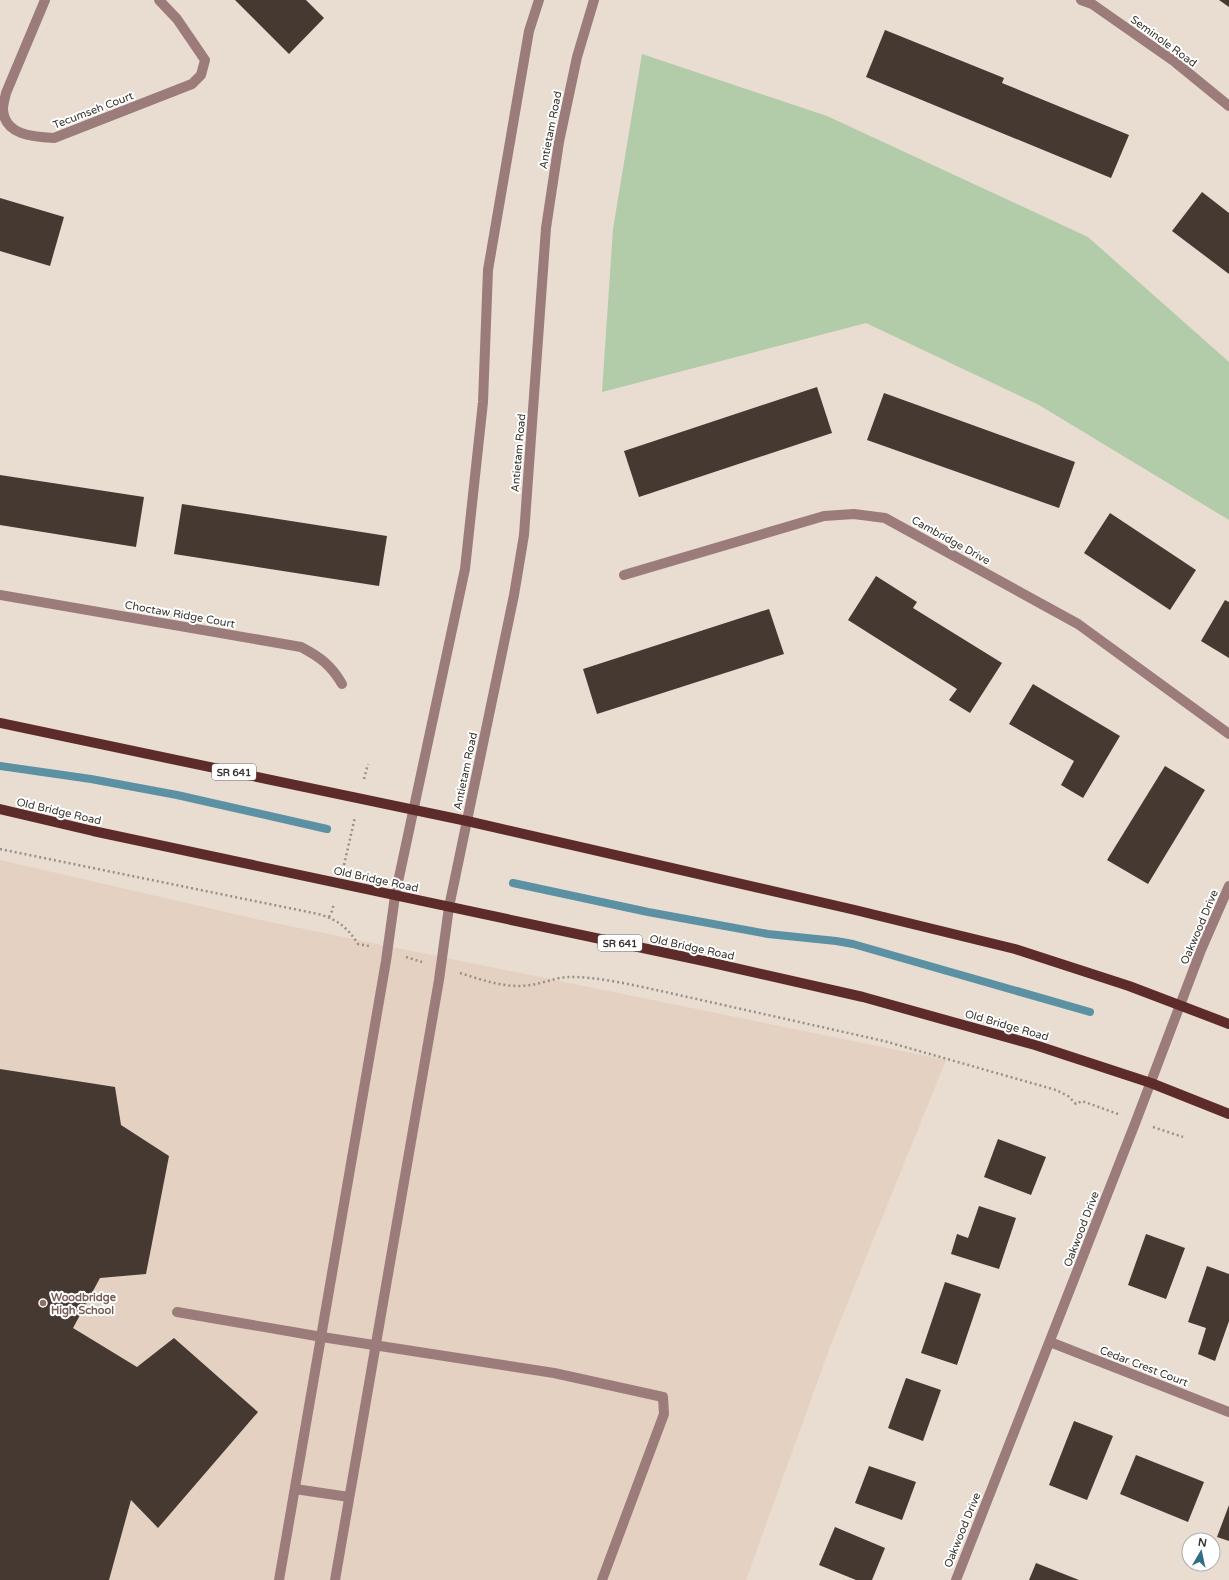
<svg xmlns="http://www.w3.org/2000/svg" width="1229" height="1580" font-family="'Varela Round',sans-serif">
  <style>
    .education { fill: #e4d1c1 }
    .green { fill: #b2cba9 }
    .lines { fill: none; stroke-linecap: round; stroke-linejoin: round }
    .stream { stroke: #5c91a3; stroke-width: 8 }
    .building { fill: #453932 }
    .path { stroke: #989086; stroke-width: 2.5; stroke-dasharray: 2 3; stroke-linecap: butt }
    .minor { stroke: #9b7c7a; stroke-width: 10 }
    .major { stroke: #5e2b2b; stroke-width: 10 }
    .education-dot { fill: #8d6e63; stroke: #fff; stroke-width: 1.5 }
    .labels { text-anchor: middle; stroke-width: 4; stroke-linejoin: round; paint-order: stroke }
    .shield { fill: #fff; stroke: #74716d; stroke-width: 1 }
    .shield-label { font-size: 10px; font-weight: bold; fill: #38342f }
    .street-label { font-size: 11px; fill: #38342f; stroke: #fff }
    .education-label { font-size: 11px; font-weight: bold; fill: #785e54; stroke: #fff; text-anchor: start }
  </style>
  <rect width="100%" height="100%" fill="#e8ddd0"/>
  <!-- education -->
  <path class="education" d="M 0,860 L 260,920 L 946,1060 L 831,1344 L 746,1580 L 0,1580 Z"/>
  <!-- green -->
  <path class="green" d="M 642,54 L 827,116 L 1088,237 L 1229,362 L 1229,520 L 1039,405 L 866,323 L 602,392 L 613,229 Z"/>
  <g class="lines">
    <!-- stream -->
    <g class="stream">
      <path d="M 0,766 L 91,779 L 177,795 L 327,829"/>
      <path d="M 513,883 L 648,912 L 768,934 L 836,941 L 853,944 L 1090,1012"/>
    </g>
  </g>
  <!-- building -->
  <g class="building">
    <path d="M 235,0 L 306,0 L 324,18 L 289,54 Z"/>
    <path d="M 1219,0 L 1229,0 L 1229,7 Z"/>
    <path d="M 885,30 L 1004,78 L 1002,83 L 1129,135 L 1111,178 L 866,77 Z"/>
    <path d="M 1202,192 L 1229,213 L 1229,274 L 1172,231 Z"/>
    <path d="M 0,198 L 64,217 L 50,266 L 0,251 Z"/>
    <path d="M 817,387 L 832,433 L 639,497 L 624,451 Z"/>
    <path d="M 884,393 L 1075,462 L 1059,508 L 867,440 Z"/>
    <path d="M 0,475 L 144,497 L 136,547 L 0,525 Z"/>
    <path d="M 182,504 L 387,536 L 379,586 L 174,554 Z"/>
    <path d="M 1110,513 L 1196,570 L 1170,610 L 1084,553 Z"/>
    <path d="M 876,576 L 917,602 L 913,608 L 1002,663 L 970,713 L 949,700 L 957,689 L 848,620 Z"/>
    <path d="M 1225,600 L 1229,602 L 1229,658 L 1201,641 Z"/>
    <path d="M 769,609 L 784,654 L 597,714 L 583,669 Z"/>
    <path d="M 1033,684 L 1120,736 L 1083,798 L 1061,785 L 1074,761 L 1009,724 Z"/>
    <path d="M 1165,766 L 1205,790 L 1148,884 L 1107,860 Z"/>
    <path d="M 0,1069 L 115,1087 L 121,1125 L 169,1156 L 146,1274 L 100,1278 L 73,1328 L 137,1367 L 174,1338 L 258,1412 L 158,1528 L 131,1500 L 109,1580 L 0,1580 Z"/>
    <path d="M 998,1139 L 1046,1157 L 1031,1195 L 984,1177 Z"/>
    <path d="M 979,1206 L 1016,1218 L 999,1269 L 951,1254 L 957,1234 L 968,1238 Z"/>
    <path d="M 1146,1234 L 1185,1248 L 1166,1299 L 1128,1285 Z"/>
    <path d="M 1207,1266 L 1229,1274 L 1229,1321 L 1215,1361 L 1198,1354 L 1206,1328 L 1188,1322 Z"/>
    <path d="M 945,1282 L 981,1294 L 957,1365 L 921,1353 Z"/>
    <path d="M 906,1378 L 941,1390 L 923,1441 L 888,1428 Z"/>
    <path d="M 1074,1421 L 1113,1436 L 1087,1500 L 1049,1485 Z"/>
    <path d="M 1136,1455 L 1204,1482 L 1188,1522 L 1120,1494 Z"/>
    <path d="M 869,1466 L 916,1482 L 902,1520 L 855,1503 Z"/>
    <path d="M 1229,1505 L 1229,1541 L 1217,1537 Z"/>
    <path d="M 835,1527 L 885,1548 L 872,1580 L 856,1580 L 819,1565 Z"/>
    <path d="M 1036,1563 L 1079,1580 L 1029,1580 Z"/>
  </g>
  <g class="lines">
    <!-- path -->
    <g class="path">
      <path d="M 364,779 L 368,764"/>
      <path d="M 0,849 L 318,914 C 337,919 348,928 358,944 L 369,946"/>
      <path d="M 344,865 L 355,817"/>
      <path d="M 329,917 L 332,911 L 334,903"/>
      <path d="M 406,957 L 422,962"/>
      <path d="M 460,973 C 483,980 506,989 531,985 C 543,983 555,978 567,977 C 595,976 633,985 661,991 L 884,1041 L 1056,1090 L 1068,1096 L 1076,1104 L 1082,1101 L 1118,1114"/>
      <path d="M 1153,1127 L 1183,1137"/>
    </g>
    <!-- minor -->
    <g class="minor">
      <path d="M 45,0 L 6,93 C 5,98 3,104 3,109 C 4,135 33,137 54,138 L 192,84 L 201,75 L 205,60 L 177,19 L 159,0"/>
      <path d="M 1081,0 L 1092,4 L 1175,62 L 1229,106"/>
      <path d="M 624,575 L 824,516 L 854,514 L 885,518 L 1078,624 L 1229,734"/>
      <path d="M 0,595 L 301,647 C 320,657 331,665 342,684"/>
      <path d="M 177,1312 L 322,1337 L 554,1373 L 663,1397 L 664,1414 L 602,1580"/>
      <path d="M 1050,1342 L 1229,1412"/>
      <path d="M 295,1489 L 349,1497"/>
      <path d="M 279,1580 L 386,961 L 395,896 L 465,569 L 483,402 L 488,270 L 529,31 L 539,0"/>
      <path d="M 335,1580 L 439,980 L 449,907 L 514,595 L 524,535 L 546,228 L 559,142 L 577,57 L 594,0"/>
      <path d="M 956,1580 L 1136,1121 L 1201,950 L 1229,886"/>
    </g>
    <!-- major -->
    <g class="major">
      <path d="M 0,723 L 467,821 L 855,910 L 1015,949 L 1129,986 L 1229,1024"/>
      <path d="M 0,809 L 93,831 L 704,961 L 863,997 L 1035,1045 L 1151,1083 L 1229,1114"/>
    </g>
  </g>
  <!-- markers -->
  <circle class="education-dot" cx="43" cy="1303" r="4"/>
  <g class="labels">
    <!-- shield labels -->
    <g class="shield">
      <rect x="212" y="764" width="44" height="16" rx="3"/>
      <rect x="598" y="935" width="44" height="16" rx="3"/>
    </g>
    <g class="shield-label">
      <text x="234" y="776">SR 641</text>
      <text x="620" y="947">SR 641</text>
    </g>
    <!-- street labels -->
    <g class="street-label">
      <text transform="translate(1164 41) rotate(36)" y="4">Seminole Road</text>
      <text transform="translate(93 110) rotate(-21)" y="4">Tecumseh Court</text>
      <text transform="translate(550 130) rotate(-79)" y="4">Antietam Road</text>
      <text transform="translate(518 453) rotate(-85)" y="4">Antietam Road</text>
      <text transform="translate(951 540) rotate(29)" y="4">Cambridge Drive</text>
      <text transform="translate(180 614) rotate(10)" y="4">Choctaw Ridge Court</text>
      <text transform="translate(465 771) rotate(-78)" y="4">Antietam Road</text>
      <text transform="translate(59 811) rotate(13)" y="4">Old Bridge Road</text>
      <text transform="translate(376 879) rotate(12)" y="4">Old Bridge Road</text>
      <text transform="translate(1199 927) rotate(-67)" y="4">Oakwood Drive</text>
      <text transform="translate(692 947) rotate(12)" y="4">Old Bridge Road</text>
      <text transform="translate(1007 1025) rotate(16)" y="4">Old Bridge Road</text>
      <text transform="translate(1081 1229) rotate(-69)" y="4">Oakwood Drive</text>
      <text transform="translate(1144 1366) rotate(21)" y="4">Cedar Crest Court</text>
      <text transform="translate(962 1530) rotate(-68)" y="4">Oakwood Drive</text>
    </g>
    <!-- education labels -->
    <g class="education-label">
      <text x="51" y="1301">Woodbridge<tspan x="51" dy="13">High School</tspan></text>
    </g>
  </g>
  <!-- north arrow -->
  <g transform="translate(1201 1552) rotate(9)"><circle r="19" fill="#ffffff" stroke="#afaeac"/>
  <path d="M0-3L7 15L0 10L-7 15Z" fill="#346d87"/>
  <text y="-6" font-size="11" font-weight="bold" text-anchor="middle" fill="#38342f">N</text>
  </g>
</svg>
